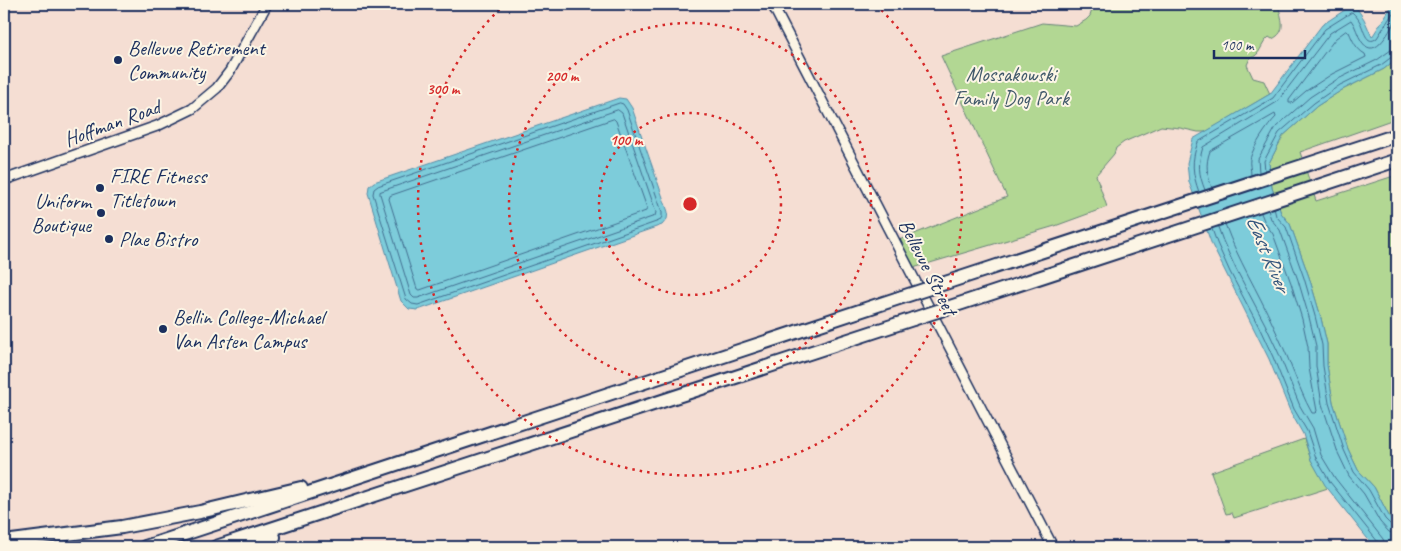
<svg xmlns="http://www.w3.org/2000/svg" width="1401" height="551" font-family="Caveat,sans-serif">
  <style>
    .green { fill: #b2d793; stroke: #668378 }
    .water { fill: #7dccda; stroke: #568da8 }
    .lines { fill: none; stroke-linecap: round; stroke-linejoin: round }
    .shore { stroke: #426e90; stroke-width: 1 }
    .minor-casing { stroke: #1b2f5e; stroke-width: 12 }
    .highway-casing { stroke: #1b2f5e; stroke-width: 16 }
    .minor { stroke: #fcf5e5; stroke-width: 9 }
    .highway { stroke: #fcf5e5; stroke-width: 12 }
    .highway-bridge-casing { stroke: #1b2f5e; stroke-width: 16; stroke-linecap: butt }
    .highway-bridge { stroke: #fcf5e5; stroke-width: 12 }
    .ring { fill: none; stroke: #d62828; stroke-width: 2.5; stroke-dasharray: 2.5 5 }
    .poi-dot { fill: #1b2f5e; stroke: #fcf5e5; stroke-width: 2 }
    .labels { text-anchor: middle; stroke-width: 4; stroke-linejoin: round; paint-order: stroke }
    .poi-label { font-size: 21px; fill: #1b2f5e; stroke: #fcf5e5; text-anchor: start }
    .park-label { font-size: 21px; fill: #41596b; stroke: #fcf5e5 }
    .street-label { font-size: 21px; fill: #1b2f5e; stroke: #fcf5e5 }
    .water-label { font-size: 22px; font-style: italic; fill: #34567d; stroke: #fcf5e5 }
    .centre { fill: #d62828; stroke: #fcf5e5; stroke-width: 2.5 }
    .ring-label { font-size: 15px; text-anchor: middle; font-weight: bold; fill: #d62828; stroke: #fcf5e5; stroke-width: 4; stroke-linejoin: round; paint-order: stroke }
  </style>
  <rect width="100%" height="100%" fill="#f5ded3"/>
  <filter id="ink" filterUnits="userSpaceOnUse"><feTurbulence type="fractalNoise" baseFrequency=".02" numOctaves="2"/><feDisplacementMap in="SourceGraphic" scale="10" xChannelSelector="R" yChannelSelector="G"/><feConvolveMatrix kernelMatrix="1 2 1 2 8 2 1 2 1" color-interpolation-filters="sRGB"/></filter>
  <g filter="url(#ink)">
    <!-- green -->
    <g class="green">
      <path d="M 1094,4 L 1278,4 C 1281,18 1288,32 1272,39 L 1269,37 C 1260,44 1261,56 1250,58 L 1247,65 L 1253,78 L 1264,81 L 1270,94 L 1206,132 L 1198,132 L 1180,128 L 1161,126 L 1124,142 L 1116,148 L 1114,154 L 1096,175 L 1107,207 L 1055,226 L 913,268 L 899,240 L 1007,197 L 941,56 L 1042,23 L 1076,26 L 1086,20 L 1090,16 Z"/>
      <path d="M 1397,58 L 1397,118 L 1300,152 L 1316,201 L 1397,175 L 1397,525 L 1389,516 L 1374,487 L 1358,470 L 1348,449 L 1333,402 L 1327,365 L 1327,344 L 1320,314 L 1309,277 L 1290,224 L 1281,213 L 1272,188 L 1269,163 L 1283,136 L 1317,106 L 1342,90 L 1384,69 Z"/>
      <path d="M 1304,439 L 1311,460 L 1328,488 L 1234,518 L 1232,513 L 1226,514 L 1211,472 Z"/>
    </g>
    <!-- water -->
    <g class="water">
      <path d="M 1354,4 L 1364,19 L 1372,37 L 1393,4 L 1397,4 L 1397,58 L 1384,69 L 1342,90 L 1317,106 L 1283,136 L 1269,163 L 1272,188 L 1281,213 L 1290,224 L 1309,277 L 1320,314 L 1327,344 L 1327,365 L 1333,402 L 1348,449 L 1358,470 L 1374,487 L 1389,516 L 1397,525 L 1397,547 L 1376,547 L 1371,543 L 1325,485 L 1311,460 L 1303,434 L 1290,411 L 1269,359 L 1212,245 L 1189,182 L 1187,163 L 1193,139 L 1270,94 L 1322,25 Z"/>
      <path d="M 619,98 L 626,99 L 632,108 L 668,212 L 667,219 L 662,225 L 418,310 L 409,309 L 401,301 L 368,193 L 369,186 L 374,182 Z"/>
    </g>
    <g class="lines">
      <!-- shore -->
      <g class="shore">
        <path d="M 1346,31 L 1349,32 C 1353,41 1356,49 1365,54 L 1366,57 L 1332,74 L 1306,91 L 1292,103 L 1289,103 L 1289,100 L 1335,39 Z"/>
        <path d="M 620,103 L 623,104 L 627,110 L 662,212 L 662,217 L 659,221 L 418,305 L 412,304 L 406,299 L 373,194 L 374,189 L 378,186 Z"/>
        <path d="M 618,110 L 622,113 L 656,212 L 655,216 L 418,298 L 414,298 L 411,295 L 380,194 L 380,192 Z"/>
        <path d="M 614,119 L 616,121 L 647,208 L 646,211 L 420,290 L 417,289 L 389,199 L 390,196 Z"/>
        <path d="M 1265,170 L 1264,161 L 1279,133 L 1314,103 L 1340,85 L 1381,65 L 1393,56 L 1397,55"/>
        <path d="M 1259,172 L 1258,159 L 1276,127 L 1310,97 L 1336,80 L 1377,60 L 1391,50 L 1397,49"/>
        <path d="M 1212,188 C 1207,174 1205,165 1210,151 L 1275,114 L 1276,117 C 1267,126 1253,147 1250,159 C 1249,164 1251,169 1251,175"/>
        <path d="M 1205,190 C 1198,173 1198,164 1203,147 L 1277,102 L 1330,33 L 1351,20 C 1356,26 1357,35 1362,42 C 1376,62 1391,27 1397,18"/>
        <path d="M 1199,192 C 1192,173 1191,161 1198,142 L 1273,98 L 1325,29 L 1352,12 C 1355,15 1358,18 1360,22 C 1364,29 1366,47 1377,38 L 1396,8 L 1397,4"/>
        <path d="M 1274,208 L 1276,216 L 1286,227 L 1304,278 L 1315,316 L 1322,345 L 1323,366 L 1329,403 L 1344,450 L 1354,472 L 1369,490 L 1385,519 L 1392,526 L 1397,528"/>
        <path d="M 1268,210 L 1271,219 L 1280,230 L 1298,280 L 1309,317 L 1316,346 L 1316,366 L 1322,404 L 1338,453 L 1349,476 L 1364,494 L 1380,522 L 1389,532 L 1397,534"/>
        <path d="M 1225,224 C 1238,260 1258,291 1273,325 C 1280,340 1287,355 1293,371 C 1299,385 1304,399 1312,413 L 1315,413 L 1317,411 L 1309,368 L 1308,347 L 1302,319 L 1291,283 L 1273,234 L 1265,223 L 1261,213"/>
        <path d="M 1218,227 L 1223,241 L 1236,269 L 1265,324 L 1279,354 L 1300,406 L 1313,428 L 1321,455 L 1335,478 L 1383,539 L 1385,547"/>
        <path d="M 1212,229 L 1217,243 L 1230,272 L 1259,327 L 1273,357 L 1294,409 L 1307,431 L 1316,458 L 1330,482 L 1378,542 L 1379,547"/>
      </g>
      <defs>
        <g id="minor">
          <path d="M 772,4 L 1053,547"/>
          <path d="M 4,180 L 157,126 L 192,109 L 217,88 L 230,71 L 267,4"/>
        </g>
        <g id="highway">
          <path d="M 939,285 L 1397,135"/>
          <path d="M 950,307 L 1397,160"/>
          <path d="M 4,542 L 122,527 L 200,512 L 301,488"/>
          <path d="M 145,547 L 902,297"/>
          <path d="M 216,547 L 913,319"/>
          <path d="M 246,547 L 274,537"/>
        </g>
      </defs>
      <!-- minor casing -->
      <use href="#minor" class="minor-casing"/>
      <!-- highway casing -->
      <use href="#highway" class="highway-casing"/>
      <!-- minor -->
      <use href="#minor" class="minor"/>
      <!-- highway -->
      <use href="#highway" class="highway"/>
      <defs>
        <g id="highway-bridge">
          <path d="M 902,297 L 939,285"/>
          <path d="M 913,319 L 950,307"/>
        </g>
      </defs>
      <!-- highway-bridge casing -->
      <use href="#highway-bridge" class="highway-bridge-casing"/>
      <!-- highway-bridge -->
      <use href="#highway-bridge" class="highway-bridge"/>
    </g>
  </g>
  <!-- distance rings -->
  <g class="ring">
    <circle cx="690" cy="204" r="91"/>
    <circle cx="690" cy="204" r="181"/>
    <path d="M876 5A272 272 0 1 1 504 5"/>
  </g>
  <!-- markers -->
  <g class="poi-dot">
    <circle cx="118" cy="60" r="5"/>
    <circle cx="100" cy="188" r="5"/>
    <circle cx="101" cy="213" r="5"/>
    <circle cx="109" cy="239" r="5"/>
    <circle cx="163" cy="329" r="5"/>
  </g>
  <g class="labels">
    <!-- poi labels -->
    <g class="poi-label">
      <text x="128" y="55">Bellevue Retirement<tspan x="128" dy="24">Community</tspan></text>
      <text x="110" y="183">FIRE Fitness<tspan x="110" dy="24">Titletown</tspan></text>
      <text x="91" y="208" text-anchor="end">Uniform<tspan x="91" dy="24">Boutique</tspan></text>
      <text x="119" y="246">Plae Bistro</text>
      <text x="173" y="324">Bellin College-Michael<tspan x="173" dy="24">Van Asten Campus</tspan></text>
    </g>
    <!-- park labels -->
    <g class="park-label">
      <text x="1011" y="81">Mossakowski<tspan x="1011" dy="24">Family Dog Park</tspan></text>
    </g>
    <!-- street labels -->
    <g class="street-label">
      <text transform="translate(112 123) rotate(-20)" y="7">Hoffman Road</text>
      <text transform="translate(928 267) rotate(63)" y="7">Bellevue Street</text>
    </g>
    <!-- water labels -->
    <g class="water-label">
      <text transform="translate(1269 253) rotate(67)" y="8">East River</text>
    </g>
  </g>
  <circle cx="690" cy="204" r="8" class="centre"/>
  <g class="ring-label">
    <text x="562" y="81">200 m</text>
    <text x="443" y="94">300 m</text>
    <text x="626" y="145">100 m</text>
  </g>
  <!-- margin -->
  <rect width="1401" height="551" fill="none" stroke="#fcf5e5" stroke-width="20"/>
  <rect x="10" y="10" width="1381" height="531" fill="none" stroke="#1b2f5e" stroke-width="2" filter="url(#ink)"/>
  <!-- scale -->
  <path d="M1214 50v8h91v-8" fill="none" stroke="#1b2f5e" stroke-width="2.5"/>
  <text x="1221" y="50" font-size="15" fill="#1b2f5e" stroke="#fcf5e5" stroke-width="4" paint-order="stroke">100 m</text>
</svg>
